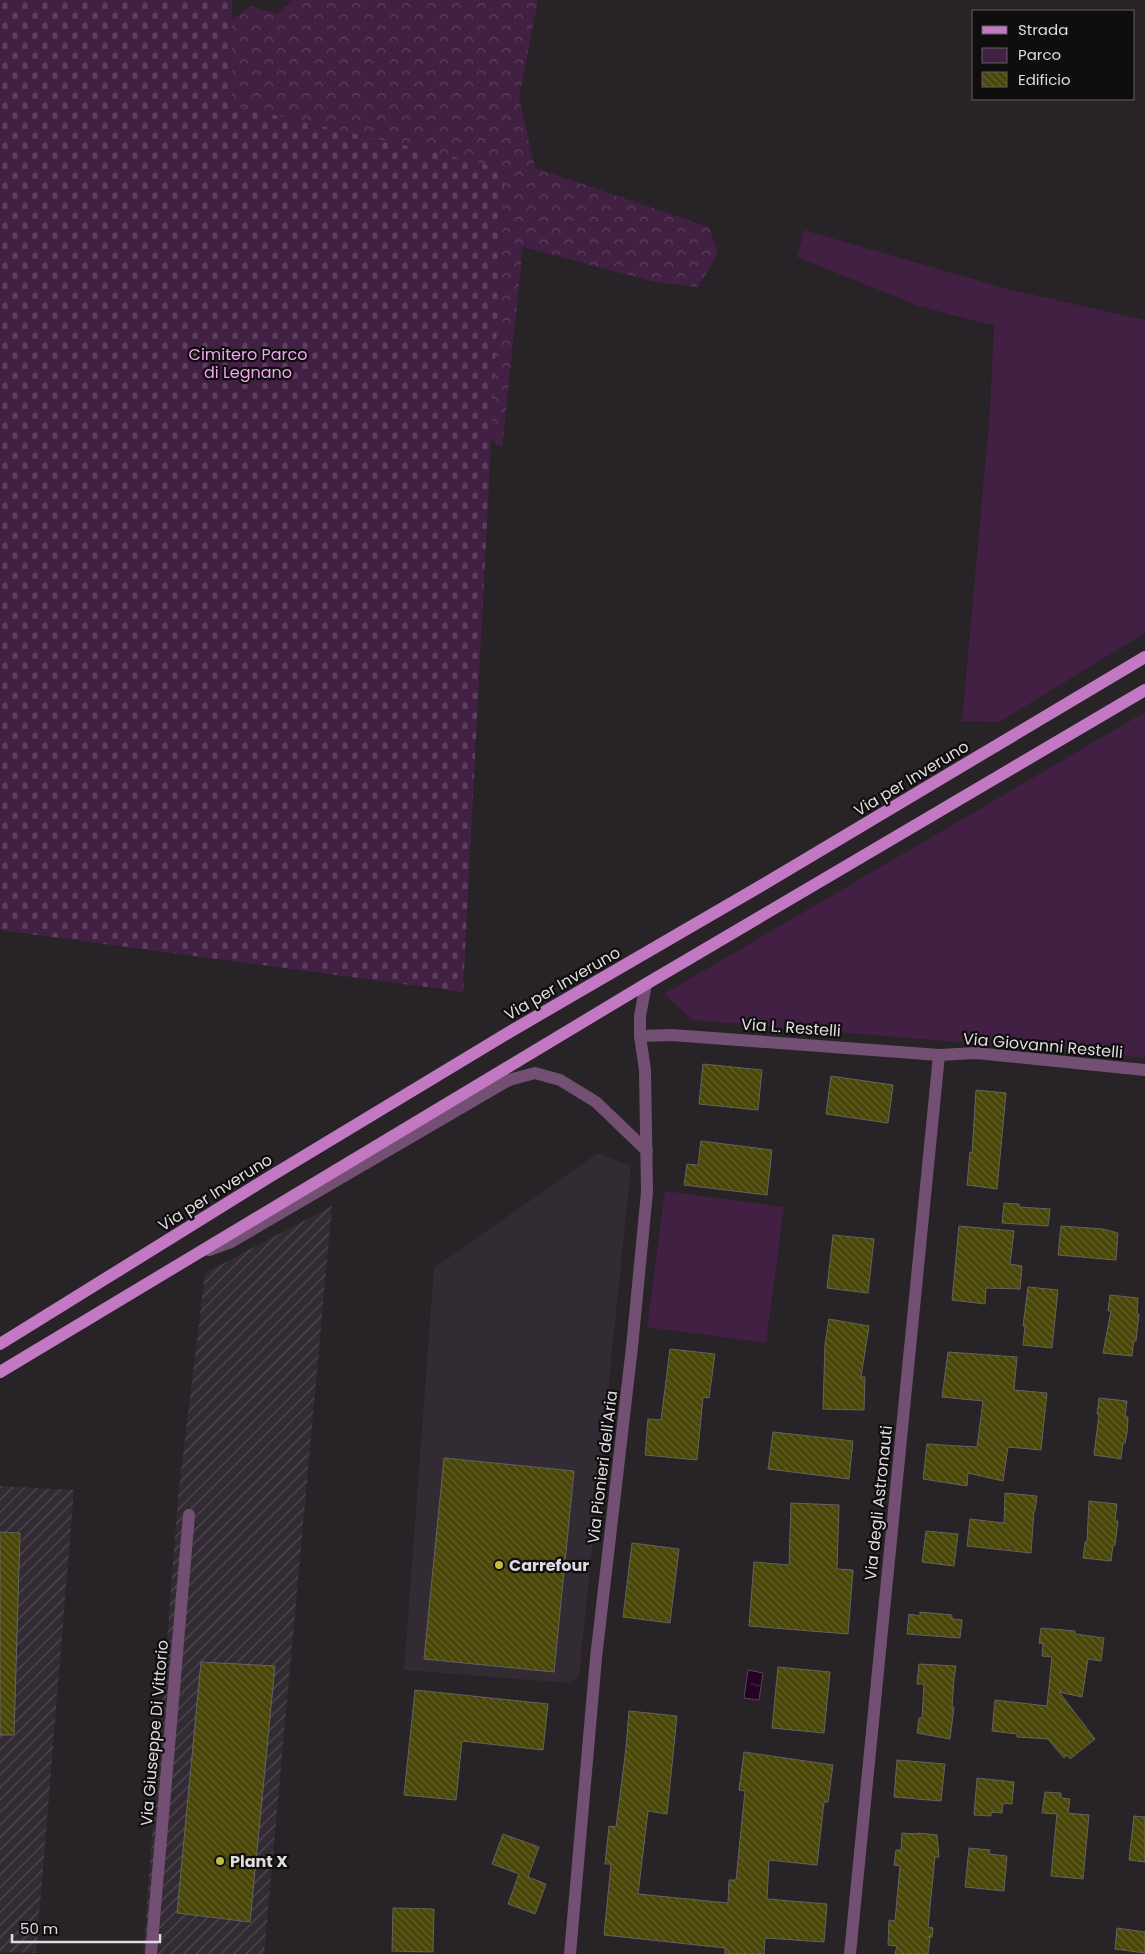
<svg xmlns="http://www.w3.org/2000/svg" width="1145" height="1954" font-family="Poppins,sans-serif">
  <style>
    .built { fill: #332b33 }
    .industrial { fill: url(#industrial-furrows) }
    .green { fill: #422043 }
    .forest { fill: url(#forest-crowns) }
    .cemetery { fill: url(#cemetery-stones) }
    .water { fill: url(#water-ripples); stroke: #5b435c }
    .building { fill: url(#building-back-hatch); stroke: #63635e }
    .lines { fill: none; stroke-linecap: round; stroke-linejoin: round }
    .minor { stroke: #735073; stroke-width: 12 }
    .primary { stroke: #c278c2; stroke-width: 12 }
    .poi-dot { fill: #c2bd3f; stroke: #0f0d0e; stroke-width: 2 }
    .labels { text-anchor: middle; stroke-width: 4.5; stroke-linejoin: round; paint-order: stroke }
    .park-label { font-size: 16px; fill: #efa6ef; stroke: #0f0d0e }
    .street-label { font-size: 16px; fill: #dedcde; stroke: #0f0d0e }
    .poi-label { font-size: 16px; font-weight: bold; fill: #dedcde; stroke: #0f0d0e; text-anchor: start }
  </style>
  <defs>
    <pattern id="industrial-furrows" width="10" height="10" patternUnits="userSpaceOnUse" patternTransform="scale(1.25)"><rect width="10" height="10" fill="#332b33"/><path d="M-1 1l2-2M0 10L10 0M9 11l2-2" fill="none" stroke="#504950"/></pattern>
    <pattern id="forest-crowns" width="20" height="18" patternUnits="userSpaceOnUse" patternTransform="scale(1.25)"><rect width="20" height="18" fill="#422043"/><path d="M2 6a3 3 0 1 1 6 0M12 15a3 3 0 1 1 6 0" fill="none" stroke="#5d405e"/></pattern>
    <pattern id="cemetery-stones" width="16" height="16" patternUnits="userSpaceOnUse" patternTransform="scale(1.25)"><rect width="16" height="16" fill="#422043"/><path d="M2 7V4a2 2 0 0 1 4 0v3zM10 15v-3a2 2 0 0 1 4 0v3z" fill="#5d405e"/></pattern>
    <pattern id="water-ripples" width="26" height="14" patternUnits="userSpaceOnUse" patternTransform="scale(1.25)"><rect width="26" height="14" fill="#230224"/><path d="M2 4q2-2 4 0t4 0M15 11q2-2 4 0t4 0" fill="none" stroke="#422643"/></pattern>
    <pattern id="building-back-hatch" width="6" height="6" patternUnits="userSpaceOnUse" patternTransform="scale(1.25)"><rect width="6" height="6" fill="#494608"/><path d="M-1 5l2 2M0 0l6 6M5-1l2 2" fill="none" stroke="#63602c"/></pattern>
  </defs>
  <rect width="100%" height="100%" fill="#272326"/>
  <!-- built -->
  <path class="built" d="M 598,1153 L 631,1166 L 579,1676 L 569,1683 L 404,1670 L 434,1268 Z"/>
  <!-- industrial -->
  <g class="industrial">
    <path d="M 332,1206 L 264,1954 L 143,1954 L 178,1497 L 205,1273 Z"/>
    <path d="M 0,1486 L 74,1490 L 36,1953 L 0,1952 Z"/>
  </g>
  <!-- green -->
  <g class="green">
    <path d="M 804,230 L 1004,288 L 1145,320 L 1145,633 L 999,722 L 962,721 L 990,411 L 994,326 L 919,306 L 797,257 Z"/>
    <path d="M 1145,712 L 1145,1058 L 692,1020 L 664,994 Z"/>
    <path d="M 665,1191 L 784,1207 L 766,1343 L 647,1327 Z"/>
  </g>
  <!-- forest -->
  <path class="forest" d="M 293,0 L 538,0 L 519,98 L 535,168 L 709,227 L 718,254 L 698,287 L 655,282 L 523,247 L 502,448 L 491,439 L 505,170 L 232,105 L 232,20 L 250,6 L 276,14 Z"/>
  <!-- cemetery -->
  <path class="cemetery" d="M 0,0 L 232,0 L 232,105 L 505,169 L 463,992 L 0,930 Z"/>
  <!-- water -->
  <path class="water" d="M 748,1670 L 763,1673 L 759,1700 L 744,1698 Z"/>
  <!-- building -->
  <g class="building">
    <path d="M 703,1064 L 762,1070 L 758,1110 L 699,1104 Z"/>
    <path d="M 831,1076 L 893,1085 L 888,1123 L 826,1114 Z"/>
    <path d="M 976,1090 L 1006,1093 L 997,1189 L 967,1185 L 970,1152 L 972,1153 Z"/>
    <path d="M 701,1141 L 772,1150 L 767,1195 L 684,1185 L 687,1164 L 698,1165 Z"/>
    <path d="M 1004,1203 L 1019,1204 L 1019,1207 L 1050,1209 L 1048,1226 L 1002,1223 Z"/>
    <path d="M 959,1226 L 1014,1231 L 1010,1264 L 1022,1266 L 1020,1289 L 986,1288 L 985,1304 L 952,1300 Z"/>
    <path d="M 1061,1226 L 1103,1229 L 1118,1233 L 1116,1260 L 1058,1255 Z"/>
    <path d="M 833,1235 L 874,1239 L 868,1293 L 827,1288 Z"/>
    <path d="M 1028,1287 L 1058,1290 L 1052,1348 L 1023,1345 L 1025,1326 L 1023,1326 Z"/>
    <path d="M 1110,1295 L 1138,1298 L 1137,1314 L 1139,1314 L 1136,1341 L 1134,1340 L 1132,1356 L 1103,1353 L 1111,1311 L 1108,1311 Z"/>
    <path d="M 829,1319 L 869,1326 L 861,1377 L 865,1377 L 864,1410 L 823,1409 L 825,1344 Z"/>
    <path d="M 670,1349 L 715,1354 L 709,1398 L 703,1397 L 697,1460 L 645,1455 L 648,1419 L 661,1420 Z"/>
    <path d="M 948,1352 L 1017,1357 L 1014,1390 L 1047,1393 L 1041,1450 L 1008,1447 L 1003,1481 L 968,1473 L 967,1486 L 923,1479 L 927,1444 L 977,1447 L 983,1401 L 942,1397 Z"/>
    <path d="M 1099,1398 L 1127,1401 L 1125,1417 L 1128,1417 L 1127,1433 L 1125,1443 L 1123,1443 L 1121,1459 L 1094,1455 L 1099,1414 L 1097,1414 Z"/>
    <path d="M 773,1432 L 853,1441 L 849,1479 L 768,1469 Z"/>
    <path d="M 444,1458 L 574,1471 L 554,1672 L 424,1659 Z"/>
    <path d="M 1005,1493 L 1037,1496 L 1035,1511 L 1034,1511 L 1031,1553 L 967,1546 L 970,1519 L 1004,1523 Z"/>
    <path d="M 1089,1501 L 1117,1504 L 1115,1521 L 1118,1521 L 1115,1545 L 1113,1545 L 1111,1561 L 1083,1558 L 1085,1542 L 1087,1542 Z"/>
    <path d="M 791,1503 L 839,1505 L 837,1569 L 853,1570 L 848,1634 L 749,1626 L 754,1562 L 789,1565 Z"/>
    <path d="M 926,1531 L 958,1534 L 954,1566 L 922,1562 Z"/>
    <path d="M 0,1532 L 20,1533 L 14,1735 L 0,1735 Z"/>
    <path d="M 632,1543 L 679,1549 L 670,1623 L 623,1617 Z"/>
    <path d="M 920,1612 L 952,1615 L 952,1619 L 962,1620 L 960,1638 L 907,1634 L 909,1614 L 920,1616 Z"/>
    <path d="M 1041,1628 L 1075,1631 L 1075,1634 L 1104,1638 L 1101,1661 L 1088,1659 L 1082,1697 L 1059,1692 L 1095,1739 L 1070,1759 L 1067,1755 L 1064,1758 L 1048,1739 L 1017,1737 L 1017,1734 L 992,1731 L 995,1700 L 1047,1706 L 1052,1657 L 1042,1656 L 1043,1644 L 1039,1643 Z"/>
    <path d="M 201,1662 L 275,1666 L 250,1922 L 177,1913 Z"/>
    <path d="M 919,1664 L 956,1666 L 954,1679 L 952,1707 L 954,1707 L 950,1739 L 917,1733 L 919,1718 L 922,1718 L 924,1684 L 917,1684 Z"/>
    <path d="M 778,1667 L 830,1672 L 824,1733 L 772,1728 Z"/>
    <path d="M 415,1690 L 548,1704 L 543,1750 L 462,1741 L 456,1800 L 404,1795 Z"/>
    <path d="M 629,1711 L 677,1716 L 667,1814 L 648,1811 L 638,1894 L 728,1903 L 729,1880 L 736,1880 L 745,1791 L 739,1790 L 744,1752 L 833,1765 L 828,1802 L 824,1802 L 817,1865 L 769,1860 L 767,1899 L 827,1904 L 824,1942 L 765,1938 L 764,1954 L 725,1954 L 725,1948 L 604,1935 L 611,1864 L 605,1864 L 609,1826 L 616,1827 L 626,1748 Z"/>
    <path d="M 897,1760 L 945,1764 L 941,1801 L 894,1797 Z"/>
    <path d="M 977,1778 L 1014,1782 L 1012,1804 L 1003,1803 L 1002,1813 L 991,1812 L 991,1816 L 974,1815 Z"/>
    <path d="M 1045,1792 L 1061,1793 L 1061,1798 L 1070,1799 L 1068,1813 L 1089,1815 L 1083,1879 L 1051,1876 L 1057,1814 L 1042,1813 Z"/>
    <path d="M 1134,1816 L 1145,1817 L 1145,1862 L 1129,1860 Z"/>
    <path d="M 902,1833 L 918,1834 L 918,1833 L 937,1835 L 939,1857 L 935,1857 L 928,1927 L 933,1928 L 932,1937 L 927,1937 L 930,1937 L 928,1954 L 895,1954 L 897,1946 L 888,1945 L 889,1920 L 895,1921 L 900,1866 L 894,1865 L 896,1850 L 901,1850 Z"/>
    <path d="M 503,1834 L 539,1847 L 528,1877 L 546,1884 L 535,1914 L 508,1904 L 519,1874 L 492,1864 Z"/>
    <path d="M 969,1848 L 990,1850 L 989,1854 L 1007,1856 L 1004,1891 L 965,1887 Z"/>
    <path d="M 393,1908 L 434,1909 L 433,1952 L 392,1951 Z"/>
    <path d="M 1117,1928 L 1145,1932 L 1145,1953 L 1115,1949 Z"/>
  </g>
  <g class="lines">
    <!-- minor -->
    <g class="minor">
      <path d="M 640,1036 L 672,1035 L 939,1055 L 976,1053 L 1145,1070"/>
      <path d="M 209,1250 L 231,1242 L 509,1080 L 535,1073 L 560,1080 L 596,1102 L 647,1151"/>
      <path d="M 151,1954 L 189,1515"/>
      <path d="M 570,1954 L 596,1658 L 632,1347 L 647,1192 L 645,1070 L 640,1036 L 640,1016 L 646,984"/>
      <path d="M 850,1954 L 939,1055"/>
    </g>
    <!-- primary -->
    <g class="primary">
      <path d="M 0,1344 L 271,1176 L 513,1030 L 759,887 L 1145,657"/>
      <path d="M 0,1372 L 646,984 L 1145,690"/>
    </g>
  </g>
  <!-- markers -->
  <g class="poi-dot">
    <circle cx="499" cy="1565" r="5"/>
    <circle cx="220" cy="1861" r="5"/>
  </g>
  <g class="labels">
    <!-- park labels -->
    <g class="park-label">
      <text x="248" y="360">Cimitero Parco<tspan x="248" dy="18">di Legnano</tspan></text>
    </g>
    <!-- street labels -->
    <g class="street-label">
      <text transform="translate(911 778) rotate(-31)" y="6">Via per Inveruno</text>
      <text transform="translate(562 983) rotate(-30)" y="6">Via per Inveruno</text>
      <text transform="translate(791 1027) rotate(4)" y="6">Via L. Restelli</text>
      <text transform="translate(1043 1045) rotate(5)" y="6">Via Giovanni Restelli</text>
      <text transform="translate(215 1192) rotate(-32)" y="6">Via per Inveruno</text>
      <text transform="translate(602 1467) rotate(-83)" y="6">Via Pionieri dell'Aria</text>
      <text transform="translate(878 1503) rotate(-84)" y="6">Via degli Astronauti</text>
      <text transform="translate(154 1733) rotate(-85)" y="6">Via Giuseppe Di Vittorio</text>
    </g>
    <!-- poi labels -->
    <g class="poi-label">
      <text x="509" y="1571">Carrefour</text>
      <text x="230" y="1867">Plant X</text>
    </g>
  </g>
  <!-- legend -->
  <rect x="972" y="10" width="162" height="90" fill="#0f0d0e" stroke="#626061"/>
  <rect x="982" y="26" width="25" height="8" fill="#c278c2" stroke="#626061"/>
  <text x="1018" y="35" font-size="15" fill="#dedcde">Strada</text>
  <rect x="982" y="48" width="25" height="15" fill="#422043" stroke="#626061"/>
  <text x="1018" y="60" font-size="15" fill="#dedcde">Parco</text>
  <rect x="982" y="72" width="25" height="15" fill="url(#building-back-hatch)" stroke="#626061"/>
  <text x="1018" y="85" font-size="15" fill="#dedcde">Edificio</text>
  <!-- scale -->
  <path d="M12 1934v8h148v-8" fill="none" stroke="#dedcde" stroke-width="2.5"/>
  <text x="20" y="1934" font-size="15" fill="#dedcde" stroke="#0f0d0e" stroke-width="4" paint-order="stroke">50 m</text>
</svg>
